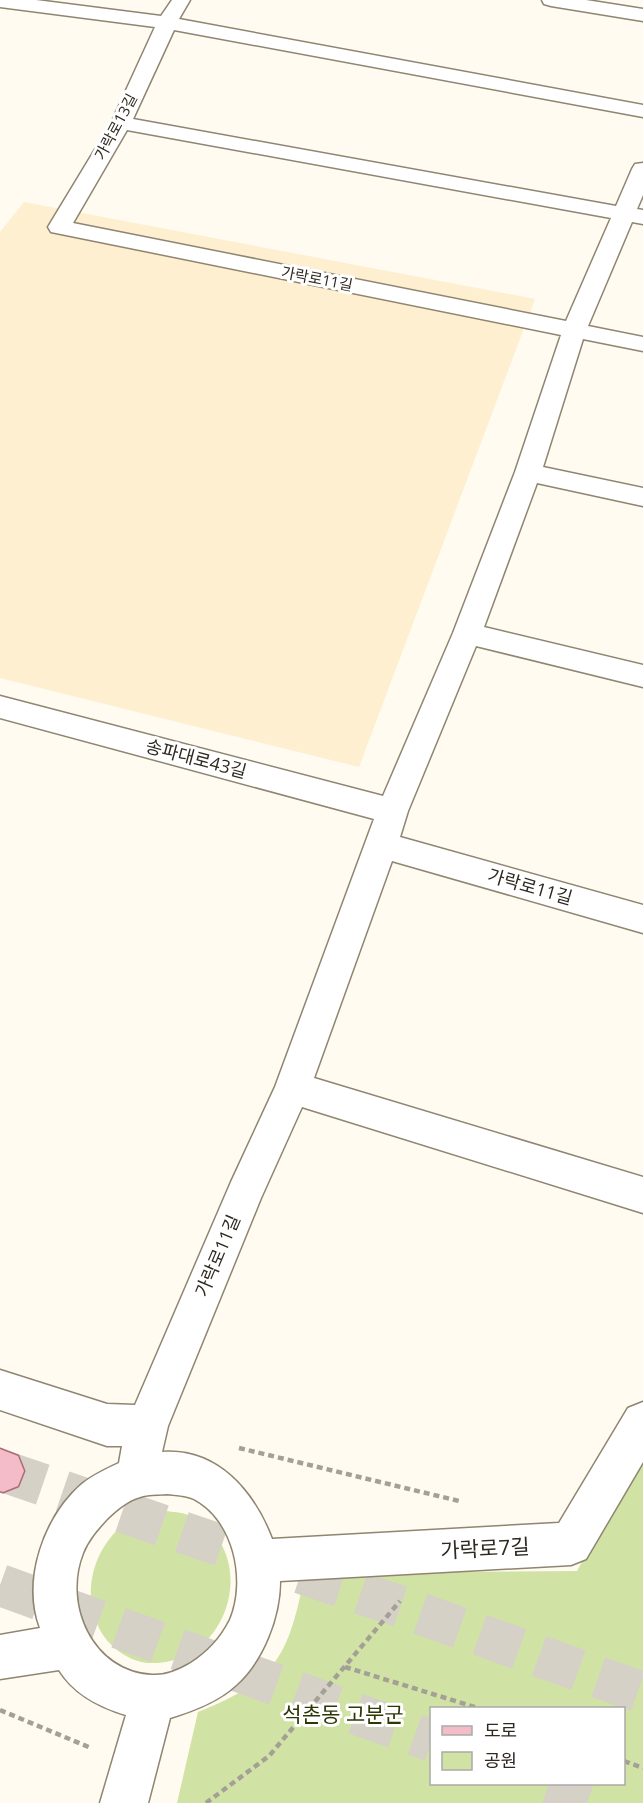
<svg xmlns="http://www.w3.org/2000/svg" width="643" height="1803" font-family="'Open Sans','Noto Sans KR',sans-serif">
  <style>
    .built { fill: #fdefd0 }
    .green { fill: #d1e2a5; fill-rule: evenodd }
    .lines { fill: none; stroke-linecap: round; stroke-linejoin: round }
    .major-tunnel { stroke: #d5d1c7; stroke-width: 42; stroke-dasharray: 42 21; stroke-linecap: butt }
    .minor-casing { stroke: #8f8570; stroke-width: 3 }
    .major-casing { stroke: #aa6b76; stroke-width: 3 }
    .path { stroke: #a4a096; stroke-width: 4.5; stroke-dasharray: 6 4; stroke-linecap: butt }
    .minor { fill: #fff; fill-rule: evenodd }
    .major { fill: #f4bbc8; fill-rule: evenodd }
    .labels { text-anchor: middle; stroke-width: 6; stroke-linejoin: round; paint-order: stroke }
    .far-street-label { font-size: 15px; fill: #2e2a21; stroke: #fff }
    .street-label { font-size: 18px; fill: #2e2a21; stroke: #fff }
    .near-street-label { font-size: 21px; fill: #2e2a21; stroke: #fff }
    .near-park-label { font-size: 21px; fill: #2d3704; stroke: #fff }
  </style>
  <rect width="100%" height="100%" fill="#fffbf1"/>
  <!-- built -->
  <path class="built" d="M 24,202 L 535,299 L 359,767 L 0,678 L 0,232 Z"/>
  <!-- green -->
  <g class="green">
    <path d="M 643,1447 L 643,1803 L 177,1803 L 198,1712 C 278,1681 289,1654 305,1573 L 577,1571 ZM 432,1708 L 624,1708 L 624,1784 L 432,1784 Z"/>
    <path d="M 166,1511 C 173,1512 181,1512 188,1515 C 261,1546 234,1662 153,1663 C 134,1664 114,1651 103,1635 C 80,1600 91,1551 123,1525 C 135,1515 151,1513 166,1511 Z"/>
  </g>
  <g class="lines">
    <!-- major-tunnel -->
    <g class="major-tunnel">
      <path d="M 3,1471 L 413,1611 L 643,1693"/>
      <path d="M 0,1585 L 432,1741"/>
      <path d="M 549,1784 L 603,1803"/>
    </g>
    <defs>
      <g id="minor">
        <path d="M 0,0 L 36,0 L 161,16 L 172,0 L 190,0 L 179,19 L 643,105 L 643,117 L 174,30 L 133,119 L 616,206 L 632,169 L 635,164 L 643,163 L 643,195 L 637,209 L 643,210 L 643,224 L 632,222 L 588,326 L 643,337 L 643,351 L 583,339 L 543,467 L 643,488 L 643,506 L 537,483 L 484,627 L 643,665 L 643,687 L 476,646 L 408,811 L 400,837 L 643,905 L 643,933 L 392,861 L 314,1078 L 643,1177 L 643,1213 L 302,1107 L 261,1198 L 168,1426 L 162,1452 C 218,1448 254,1492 272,1539 L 559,1523 L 628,1408 L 643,1402 L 643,1462 L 586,1559 L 571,1565 L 280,1581 C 280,1617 263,1661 236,1685 C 219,1701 193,1711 170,1718 L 148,1803 L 100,1803 L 126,1715 C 99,1707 74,1694 59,1670 L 0,1679 L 0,1635 L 40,1628 C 22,1580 44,1517 82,1484 C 93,1475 106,1469 119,1463 L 122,1446 L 107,1446 L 0,1410 L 0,1370 L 107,1404 L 135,1405 L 231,1182 L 275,1087 L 374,819 L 0,718 L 0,696 L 383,796 L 453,633 L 515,472 L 561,335 L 51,232 L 48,227 L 111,123 L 155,27 L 0,7 ZM 127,130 L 611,218 L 566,321 L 73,223 ZM 167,1494 C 175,1495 186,1495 194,1499 C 234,1520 247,1580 230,1620 C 221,1638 207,1653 191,1663 C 179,1670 166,1676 152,1675 C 93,1672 62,1605 83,1553 C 88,1540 97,1530 106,1520 C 115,1511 128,1500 140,1497 C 148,1494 158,1495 167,1494 Z"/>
        <path d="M 542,0 L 586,0 L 643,9 L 643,21 L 551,6 L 544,4 Z"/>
      </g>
      <path id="major" d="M 0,1449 L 18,1456 L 24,1471 L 18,1486 L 3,1492 L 0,1491 Z"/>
    </defs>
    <!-- minor casing -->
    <use href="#minor" class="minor-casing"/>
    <!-- major casing -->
    <use href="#major" class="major-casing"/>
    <!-- path -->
    <g class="path">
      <path d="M 239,1448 L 459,1501"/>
      <path d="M 345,1667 L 478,1708"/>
      <path d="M 0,1710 L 91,1748"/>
      <path d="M 624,1761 L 643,1768"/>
      <path d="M 206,1803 L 269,1756 L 400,1601"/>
    </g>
    <!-- minor -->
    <use href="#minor" class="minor"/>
    <!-- major -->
    <use href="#major" class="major"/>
  </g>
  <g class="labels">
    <!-- far-street labels -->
    <g class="far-street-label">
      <text transform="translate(116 127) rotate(-62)" y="5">가락로13길</text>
      <text transform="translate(317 279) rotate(11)" y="5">가락로11길</text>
    </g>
    <!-- street labels -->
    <g class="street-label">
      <text transform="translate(196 759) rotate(15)" y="6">송파대로43길</text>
      <text transform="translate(530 887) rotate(16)" y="6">가락로11길</text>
      <text transform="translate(218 1256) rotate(-67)" y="6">가락로11길</text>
    </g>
    <!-- near-street labels -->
    <g class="near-street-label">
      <text transform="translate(485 1549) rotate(-3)" y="7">가락로7길</text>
    </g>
    <!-- near-park labels -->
    <g class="near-park-label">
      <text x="343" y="1722">석촌동 고분군</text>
    </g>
  </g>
  <!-- legend -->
  <rect x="430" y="1707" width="195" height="78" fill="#ffffff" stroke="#abaaa6" stroke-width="1.5"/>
  <rect x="442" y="1726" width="30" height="9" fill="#f4bbc8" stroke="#abaaa6" stroke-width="1.5"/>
  <text x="484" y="1737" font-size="18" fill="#2e2a21">도로</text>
  <rect x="442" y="1752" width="30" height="18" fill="#d1e2a5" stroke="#abaaa6" stroke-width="1.5"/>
  <text x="484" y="1767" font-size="18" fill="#2e2a21">공원</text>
</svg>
